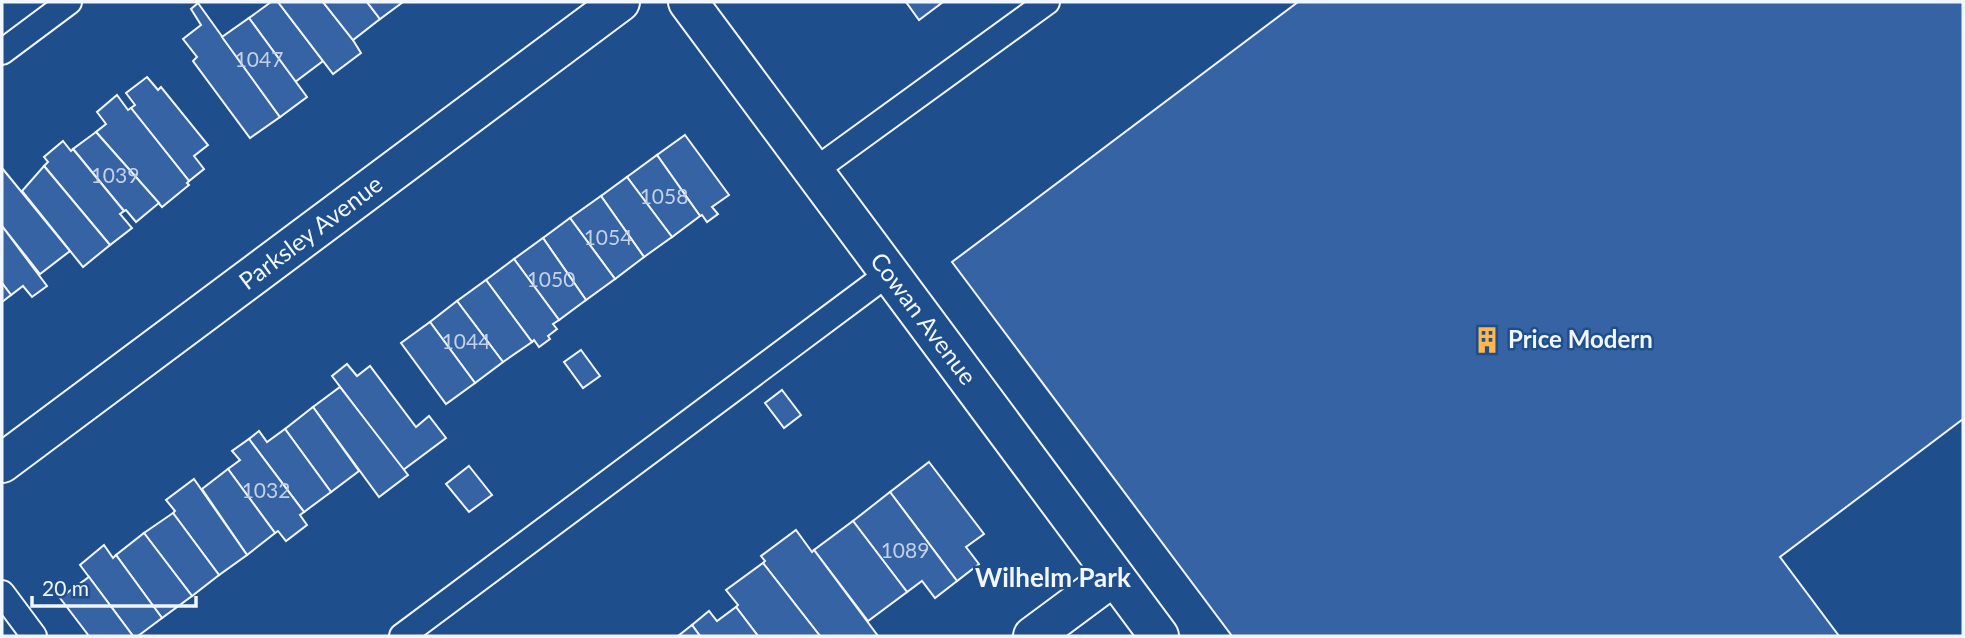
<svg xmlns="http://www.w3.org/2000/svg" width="1965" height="638" font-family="Lato,sans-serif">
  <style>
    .building { fill: #3563a3; stroke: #f2f6ff; stroke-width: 2 }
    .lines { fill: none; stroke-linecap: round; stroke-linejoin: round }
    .service-casing { stroke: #f2f6ff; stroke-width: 28 }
    .minor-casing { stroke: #f2f6ff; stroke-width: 42 }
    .service { stroke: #1f4e8c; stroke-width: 24 }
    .minor { stroke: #1f4e8c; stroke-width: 38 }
    .labels { text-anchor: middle; stroke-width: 5; stroke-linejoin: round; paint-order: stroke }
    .number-label { font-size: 21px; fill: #c3d1e8 }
    .street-label { font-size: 24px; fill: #f2f6ff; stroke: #1f4e8c }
    .poi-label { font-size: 24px; font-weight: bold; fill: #f2f6ff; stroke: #1f4e8c; text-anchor: start }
    .neighbourhood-label { font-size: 26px; font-weight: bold; fill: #f2f6ff; stroke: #1f4e8c }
  </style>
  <rect width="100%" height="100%" fill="#1f4e8c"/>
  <!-- building -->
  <g class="building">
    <path d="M 271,2 L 278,2 L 323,61 L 295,82 L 249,18 Z"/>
    <path d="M 278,2 L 323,2 L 353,40 L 361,53 L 333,74 Z"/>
    <path d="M 323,2 L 367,2 L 380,19 L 353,40 Z"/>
    <path d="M 367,2 L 403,2 L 380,19 Z"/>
    <path d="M 906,2 L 943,2 L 919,20 Z"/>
    <path d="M 1298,2 L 1963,2 L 1963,419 L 1780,557 L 1839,636 L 1232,636 L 952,262 Z"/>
    <path d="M 198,3 L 280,117 L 250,138 L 193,61 L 197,57 L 183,39 L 201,25 L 191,9 Z"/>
    <path d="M 249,18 L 307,97 L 280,117 L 222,37 Z"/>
    <path d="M 147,77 L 158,90 L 161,87 L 208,145 L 194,156 L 204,169 L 189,181 L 131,108 L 135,105 L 126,93 Z"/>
    <path d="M 117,95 L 128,110 L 131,108 L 189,181 L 187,183 L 189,185 L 162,207 L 96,132 L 106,124 L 97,112 Z"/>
    <path d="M 96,132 L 159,203 L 136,222 L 126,210 L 124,211 L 73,149 Z"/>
    <path d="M 685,135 L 729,195 L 712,207 L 718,214 L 707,222 L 702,215 L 700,216 L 657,155 Z"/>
    <path d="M 63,141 L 71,151 L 73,149 L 124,211 L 120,214 L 132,228 L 110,245 L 44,166 L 48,162 L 44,157 Z"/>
    <path d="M 657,155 L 700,216 L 672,237 L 627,177 Z"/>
    <path d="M 44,166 L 110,245 L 83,267 L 22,191 Z"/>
    <path d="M 2,168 L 70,251 L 40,274 L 2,226 Z"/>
    <path d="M 627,177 L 672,237 L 644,257 L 601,196 Z"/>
    <path d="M 601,196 L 644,257 L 615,279 L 570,218 Z"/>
    <path d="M 570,218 L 615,279 L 586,300 L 543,238 Z"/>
    <path d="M 2,226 L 47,286 L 32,297 L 23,286 L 11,295 L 2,283 Z"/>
    <path d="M 543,238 L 586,300 L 559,320 L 514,259 Z"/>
    <path d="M 514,259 L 559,320 L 553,324 L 557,329 L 548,336 L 550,339 L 539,347 L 534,340 L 532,342 L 486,280 Z"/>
    <path d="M 486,280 L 532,342 L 503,362 L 457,301 Z"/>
    <path d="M 2,283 L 11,295 L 2,302 Z"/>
    <path d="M 457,301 L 503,362 L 475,383 L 430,322 Z"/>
    <path d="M 430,322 L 475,383 L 446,404 L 401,343 Z"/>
    <path d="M 581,350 L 600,376 L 583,388 L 564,362 Z"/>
    <path d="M 347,364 L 357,376 L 370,366 L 416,427 L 429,416 L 446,438 L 403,470 L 332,376 Z"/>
    <path d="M 340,387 L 408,475 L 379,497 L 313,407 Z"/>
    <path d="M 782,390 L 801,415 L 784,428 L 765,403 Z"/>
    <path d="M 313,407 L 359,471 L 331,492 L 285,429 Z"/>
    <path d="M 285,429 L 331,492 L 304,512 L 249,439 L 259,431 L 267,442 Z"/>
    <path d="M 249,439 L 304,512 L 300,515 L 307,525 L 286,541 L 278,531 L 275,533 L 228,469 L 240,460 L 232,451 Z"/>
    <path d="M 929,462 L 984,534 L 966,547 L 979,564 L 957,581 L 890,492 Z"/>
    <path d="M 469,466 L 492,495 L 469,512 L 446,484 Z"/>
    <path d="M 228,469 L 275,533 L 247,555 L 202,489 Z"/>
    <path d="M 194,479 L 247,555 L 219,575 L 173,513 L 175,511 L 166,500 Z"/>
    <path d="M 890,492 L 957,581 L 935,598 L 922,581 L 907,592 L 853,521 Z"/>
    <path d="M 173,513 L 219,575 L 192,596 L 144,533 Z"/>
    <path d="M 853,521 L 907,592 L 868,621 L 814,550 Z"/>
    <path d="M 796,530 L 812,552 L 814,550 L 878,636 L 820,636 L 763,563 L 765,561 L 761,556 Z"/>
    <path d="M 144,533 L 192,596 L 162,618 L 116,555 Z"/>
    <path d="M 104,545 L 113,558 L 116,555 L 162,618 L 138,636 L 133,636 L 80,565 Z"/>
    <path d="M 763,563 L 820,636 L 758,636 L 736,607 L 738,605 L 726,590 Z"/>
    <path d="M 89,577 L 133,636 L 89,636 L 60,598 Z"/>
    <path d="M 736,607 L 758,636 L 700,636 L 692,625 L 709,611 L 717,621 Z"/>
    <path d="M 692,625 L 700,636 L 678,636 Z"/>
  </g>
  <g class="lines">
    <defs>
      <g id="service">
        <path d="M 2,52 L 69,2"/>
        <path d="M 814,171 L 1047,2"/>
        <path d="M 2,593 L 34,636"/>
        <path d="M 402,636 L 889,273"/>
      </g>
      <g id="minor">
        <path d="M 688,2 L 1159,636"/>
        <path d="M 2,463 L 620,2"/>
        <path d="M 1033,636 L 1114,576"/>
      </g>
    </defs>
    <!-- service casing -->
    <use href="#service" class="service-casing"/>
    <!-- minor casing -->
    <use href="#minor" class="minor-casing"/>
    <!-- service -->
    <use href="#service" class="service"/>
    <!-- minor -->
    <use href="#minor" class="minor"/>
  </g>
  <!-- icons -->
  <defs>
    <symbol id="building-bare" viewBox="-9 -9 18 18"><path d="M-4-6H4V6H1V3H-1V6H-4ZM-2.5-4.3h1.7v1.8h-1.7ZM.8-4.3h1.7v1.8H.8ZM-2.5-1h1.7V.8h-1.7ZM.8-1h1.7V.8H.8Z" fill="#ffb74d" stroke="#1f4e8c" stroke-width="2.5" paint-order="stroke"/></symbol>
  </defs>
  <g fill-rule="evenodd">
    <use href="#building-bare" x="1468" y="321" width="38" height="38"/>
  </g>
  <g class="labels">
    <!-- number labels -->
    <g class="number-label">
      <text x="259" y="67">1047</text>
      <text x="115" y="183">1039</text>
      <text x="664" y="204">1058</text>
      <text x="608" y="245">1054</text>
      <text x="551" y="287">1050</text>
      <text x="466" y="349">1044</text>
      <text x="266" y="498">1032</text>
      <text x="905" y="558">1089</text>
    </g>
    <!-- street labels -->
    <g class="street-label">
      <text transform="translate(311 233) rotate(-37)" y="8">Parksley Avenue</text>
      <text transform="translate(923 319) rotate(53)" y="8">Cowan Avenue</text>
    </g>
    <!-- poi labels -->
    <g class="poi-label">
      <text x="1508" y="348">Price Modern</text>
    </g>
    <!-- neighbourhood labels -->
    <g class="neighbourhood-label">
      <text x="1053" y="587">Wilhelm Park</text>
    </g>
  </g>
  <!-- border -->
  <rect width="1965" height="638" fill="none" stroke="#f2f6ff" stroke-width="7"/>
  <!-- scale -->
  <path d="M32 596v10h164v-10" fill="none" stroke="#f2f6ff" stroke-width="3.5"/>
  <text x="42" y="596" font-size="21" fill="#f2f6ff" stroke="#1f4e8c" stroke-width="5" paint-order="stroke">20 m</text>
</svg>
